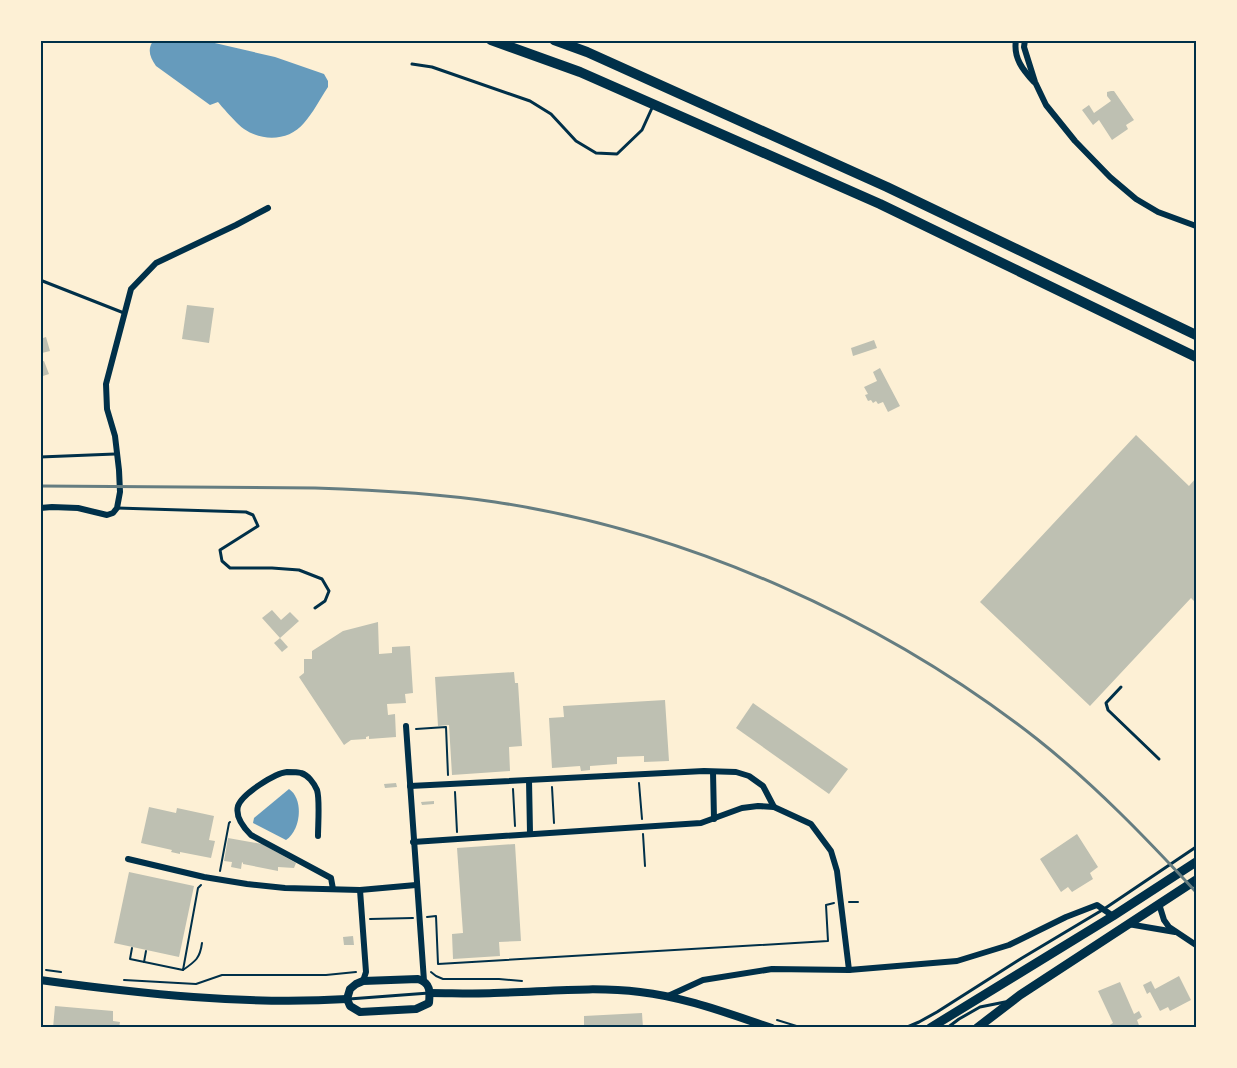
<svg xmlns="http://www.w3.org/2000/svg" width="1237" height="1068" font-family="'Roboto Condensed',sans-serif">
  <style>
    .water { fill: #669bbc }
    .building { fill: #bec0b2 }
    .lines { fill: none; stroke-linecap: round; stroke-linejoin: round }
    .path { stroke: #003049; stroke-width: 2 }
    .service { stroke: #003049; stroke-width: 3 }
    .minor { stroke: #003049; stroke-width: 6 }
    .secondary { stroke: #003049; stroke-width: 8 }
    .primary { stroke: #003049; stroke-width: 9 }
    .motorway { stroke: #003049; stroke-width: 10 }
    .rail { stroke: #657d81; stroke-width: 3 }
    .neatline { fill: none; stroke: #003049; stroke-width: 2 }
  </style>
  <rect width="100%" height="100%" fill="#fdf0d5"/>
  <!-- water -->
  <g class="water">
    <path d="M 153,41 L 206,41 L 275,57 L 324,74 L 328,81 L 328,87 C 320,99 313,113 304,123 C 289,141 263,142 244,129 C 238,125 223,108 218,102 L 210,105 L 156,66 C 150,57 147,50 153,41 Z"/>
    <path d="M 289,789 C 304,799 301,830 286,840 L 253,823 L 254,818 Z"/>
  </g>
  <!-- building -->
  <g class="building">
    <path d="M 1111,91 L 1114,91 L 1134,120 L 1126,125 L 1128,129 L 1112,140 L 1099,120 L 1093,125 L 1082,110 L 1089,105 L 1094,113 L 1111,101 L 1107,96 L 1107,92 Z"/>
    <path d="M 187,305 L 214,308 L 209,343 L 182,339 Z"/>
    <path d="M 46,337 L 50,351 L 42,353 L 40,339 Z"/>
    <path d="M 874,340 L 877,348 L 853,356 L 851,348 Z"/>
    <path d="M 44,361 L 49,374 L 40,377 L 40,362 Z"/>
    <path d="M 880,368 L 900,406 L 888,412 L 883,402 L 878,404 L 876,401 L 873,403 L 871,400 L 868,401 L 865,395 L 868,394 L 864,387 L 877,381 L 873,372 Z"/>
    <path d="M 1136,435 L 1189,486 L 1196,478 L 1196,603 L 1191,598 L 1090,706 L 980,602 Z"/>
    <path d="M 272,610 L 281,620 L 290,612 L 299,621 L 280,638 L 262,618 Z"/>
    <path d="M 378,622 L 379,654 L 392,653 L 392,647 L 410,646 L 413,693 L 405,694 L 406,703 L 387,704 L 388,715 L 395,714 L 396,737 L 369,739 L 369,736 L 366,737 L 366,739 L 351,740 L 344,745 L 299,677 L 304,673 L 304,659 L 312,659 L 312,651 L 343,631 Z"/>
    <path d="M 280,638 L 288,647 L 282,652 L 274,643 Z"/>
    <path d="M 514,672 L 515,683 L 518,683 L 522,746 L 509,747 L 510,771 L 452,775 L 449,725 L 438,726 L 435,677 Z"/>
    <path d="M 665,700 L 669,761 L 644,762 L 644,756 L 617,757 L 617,764 L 590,766 L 590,770 L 581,771 L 580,766 L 552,768 L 549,718 L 564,717 L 563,706 Z"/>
    <path d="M 753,703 L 848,769 L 829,794 L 736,728 Z"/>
    <path d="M 396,783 L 397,787 L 385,788 L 384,784 Z"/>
    <path d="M 434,801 L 434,804 L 422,805 L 421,802 Z"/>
    <path d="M 149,807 L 176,813 L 177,808 L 214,816 L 209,840 L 215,841 L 211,858 L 180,852 L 180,854 L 171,852 L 172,850 L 141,843 Z"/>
    <path d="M 1077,834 L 1098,867 L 1090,873 L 1093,879 L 1072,892 L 1068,887 L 1061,892 L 1040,859 Z"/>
    <path d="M 228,838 L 262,844 L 296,863 L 294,868 L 278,867 L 278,871 L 243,864 L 243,863 L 242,862 L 241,869 L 231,867 L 232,862 L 224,861 Z"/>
    <path d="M 515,844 L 521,941 L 499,942 L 500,956 L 453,959 L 452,934 L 463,933 L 457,848 Z"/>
    <path d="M 129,872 L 194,886 L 179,957 L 114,943 Z"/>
    <path d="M 353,936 L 354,945 L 344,945 L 343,937 Z"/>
    <path d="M 1179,976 L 1191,1000 L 1170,1011 L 1168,1007 L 1160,1011 L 1150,992 L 1147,994 L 1143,985 L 1151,981 L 1155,989 Z"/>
    <path d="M 1120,982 L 1134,1014 L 1139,1011 L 1142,1017 L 1137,1020 L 1140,1028 L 1108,1028 L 1108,1026 L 1113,1023 L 1098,991 Z"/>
    <path d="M 55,1006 L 113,1011 L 113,1021 L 120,1022 L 119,1028 L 53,1028 Z"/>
    <path d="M 642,1013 L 643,1028 L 584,1028 L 584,1016 Z"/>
  </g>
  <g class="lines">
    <!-- path -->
    <g class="path">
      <path d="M 416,729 L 446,727 L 448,775"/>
      <path d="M 639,783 L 642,819"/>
      <path d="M 552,787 L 554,823"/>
      <path d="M 513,789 L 515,826"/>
      <path d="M 455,792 L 457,832"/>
      <path d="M 643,834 L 645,866"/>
      <path d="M 220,871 L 229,823 L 230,822"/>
      <path d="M 849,902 L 858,902"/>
      <path d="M 427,917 L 436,916 L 438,964 L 828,941 L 826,905 L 834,903"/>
      <path d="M 370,919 L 413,918"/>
      <path d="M 132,948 L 130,959 L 183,970 L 198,888 L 201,885"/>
      <path d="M 144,962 L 146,951"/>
      <path d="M 46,970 L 61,972"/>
      <path d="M 183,970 C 196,961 200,958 202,943"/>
      <path d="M 431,972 L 436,976 L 443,979 L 499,979 L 522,981"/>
      <path d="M 124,980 L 196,984 L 222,975 L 326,975 L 356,972"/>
      <path d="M 777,1020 L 803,1028"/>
    </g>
    <!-- service -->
    <g class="service">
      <path d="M 412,64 L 432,67 L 530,101 L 551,114 L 576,141 L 596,153 L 617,154 L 642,130 L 652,108"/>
      <path d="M 40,280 L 124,313"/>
      <path d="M 40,457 L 115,454"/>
      <path d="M 117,508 L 246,512 L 253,515 L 258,526 L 220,550 L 222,561 L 230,568 L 272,568 L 299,570 L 322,579 L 329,591 L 325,601 L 315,608"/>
      <path d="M 1121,687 L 1106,703 L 1108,710 L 1159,759"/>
      <path d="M 349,999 L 429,993"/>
      <path d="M 905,1028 L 919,1022 L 937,1012 L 1022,958 L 1104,909 L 1196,847"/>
      <path d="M 947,1028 L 959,1019 L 980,1007 L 1005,1002"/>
    </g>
    <!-- minor -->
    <g class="minor">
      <path d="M 1016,40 C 1013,58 1023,70 1034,82"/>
      <path d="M 1025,40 L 1024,47 L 1035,82 L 1046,105 L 1075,141 L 1110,177 L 1136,199 L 1158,212 L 1196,226"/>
      <path d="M 40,508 L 52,507 L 78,508 L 107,515 L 113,513 L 117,508 L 120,492 L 119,470 L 115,436 L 107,409 L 106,384 L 131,289 L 156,263 L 236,225 L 268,208"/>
      <path d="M 406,726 L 424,981"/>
      <path d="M 713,772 L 714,819"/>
      <path d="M 529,780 L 530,833"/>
      <path d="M 410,786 L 704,771 L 736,772 L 749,776 L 763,786 L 774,807 L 811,824 L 831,851 L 837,871 L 849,970"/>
      <path d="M 318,836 C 318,825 320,799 317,790 C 314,783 308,775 301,773 C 298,772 290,772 287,772 C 275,773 242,794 238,806 C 235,817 244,828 251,835 L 331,878 L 333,889"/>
      <path d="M 413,842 L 701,823 L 742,808 L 758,806 L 774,807"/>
      <path d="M 128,859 L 204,877 L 247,884 L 285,888 L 360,890 L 416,885"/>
      <path d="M 360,890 L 366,972 L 363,981"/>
      <path d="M 1159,904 L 1164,920 L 1169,927 L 1196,945"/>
      <path d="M 1128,924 L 1175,932"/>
      <path d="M 668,996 L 703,980 L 772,969 L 849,970 L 957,961 L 1009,945 L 1066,917 L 1097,905 L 1113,916"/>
    </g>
    <!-- secondary -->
    <g class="secondary">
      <path d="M 418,979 C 431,983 430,992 429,1003 L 416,1009 L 360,1012 L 350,1006 L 347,999 L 350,989 L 356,984 L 363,981 Z"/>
      <path d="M 40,980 C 142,994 245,1005 347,999"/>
      <path d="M 430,993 C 452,993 473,994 494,993 C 543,992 592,986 640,992 C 685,997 729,1014 772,1028"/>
    </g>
    <!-- primary -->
    <g class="primary">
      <path d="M 930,1028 L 1113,916 L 1196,862"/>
      <path d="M 977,1028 L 1020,995 L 1196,880"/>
    </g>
    <!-- motorway -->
    <g class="motorway">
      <path d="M 491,40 L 580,72 L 880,204 L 1196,357"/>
      <path d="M 554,40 L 587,52 L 887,187 L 1196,335"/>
    </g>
    <!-- rail -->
    <path class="rail" d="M 40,486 L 315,488 C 375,490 435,493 495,502 C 688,531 884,619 1037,739 C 1095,785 1146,838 1196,892"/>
  </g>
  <!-- border -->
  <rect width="1237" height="1068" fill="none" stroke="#fdf0d5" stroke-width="84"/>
  <rect x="42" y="42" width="1153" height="984" class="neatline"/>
</svg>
